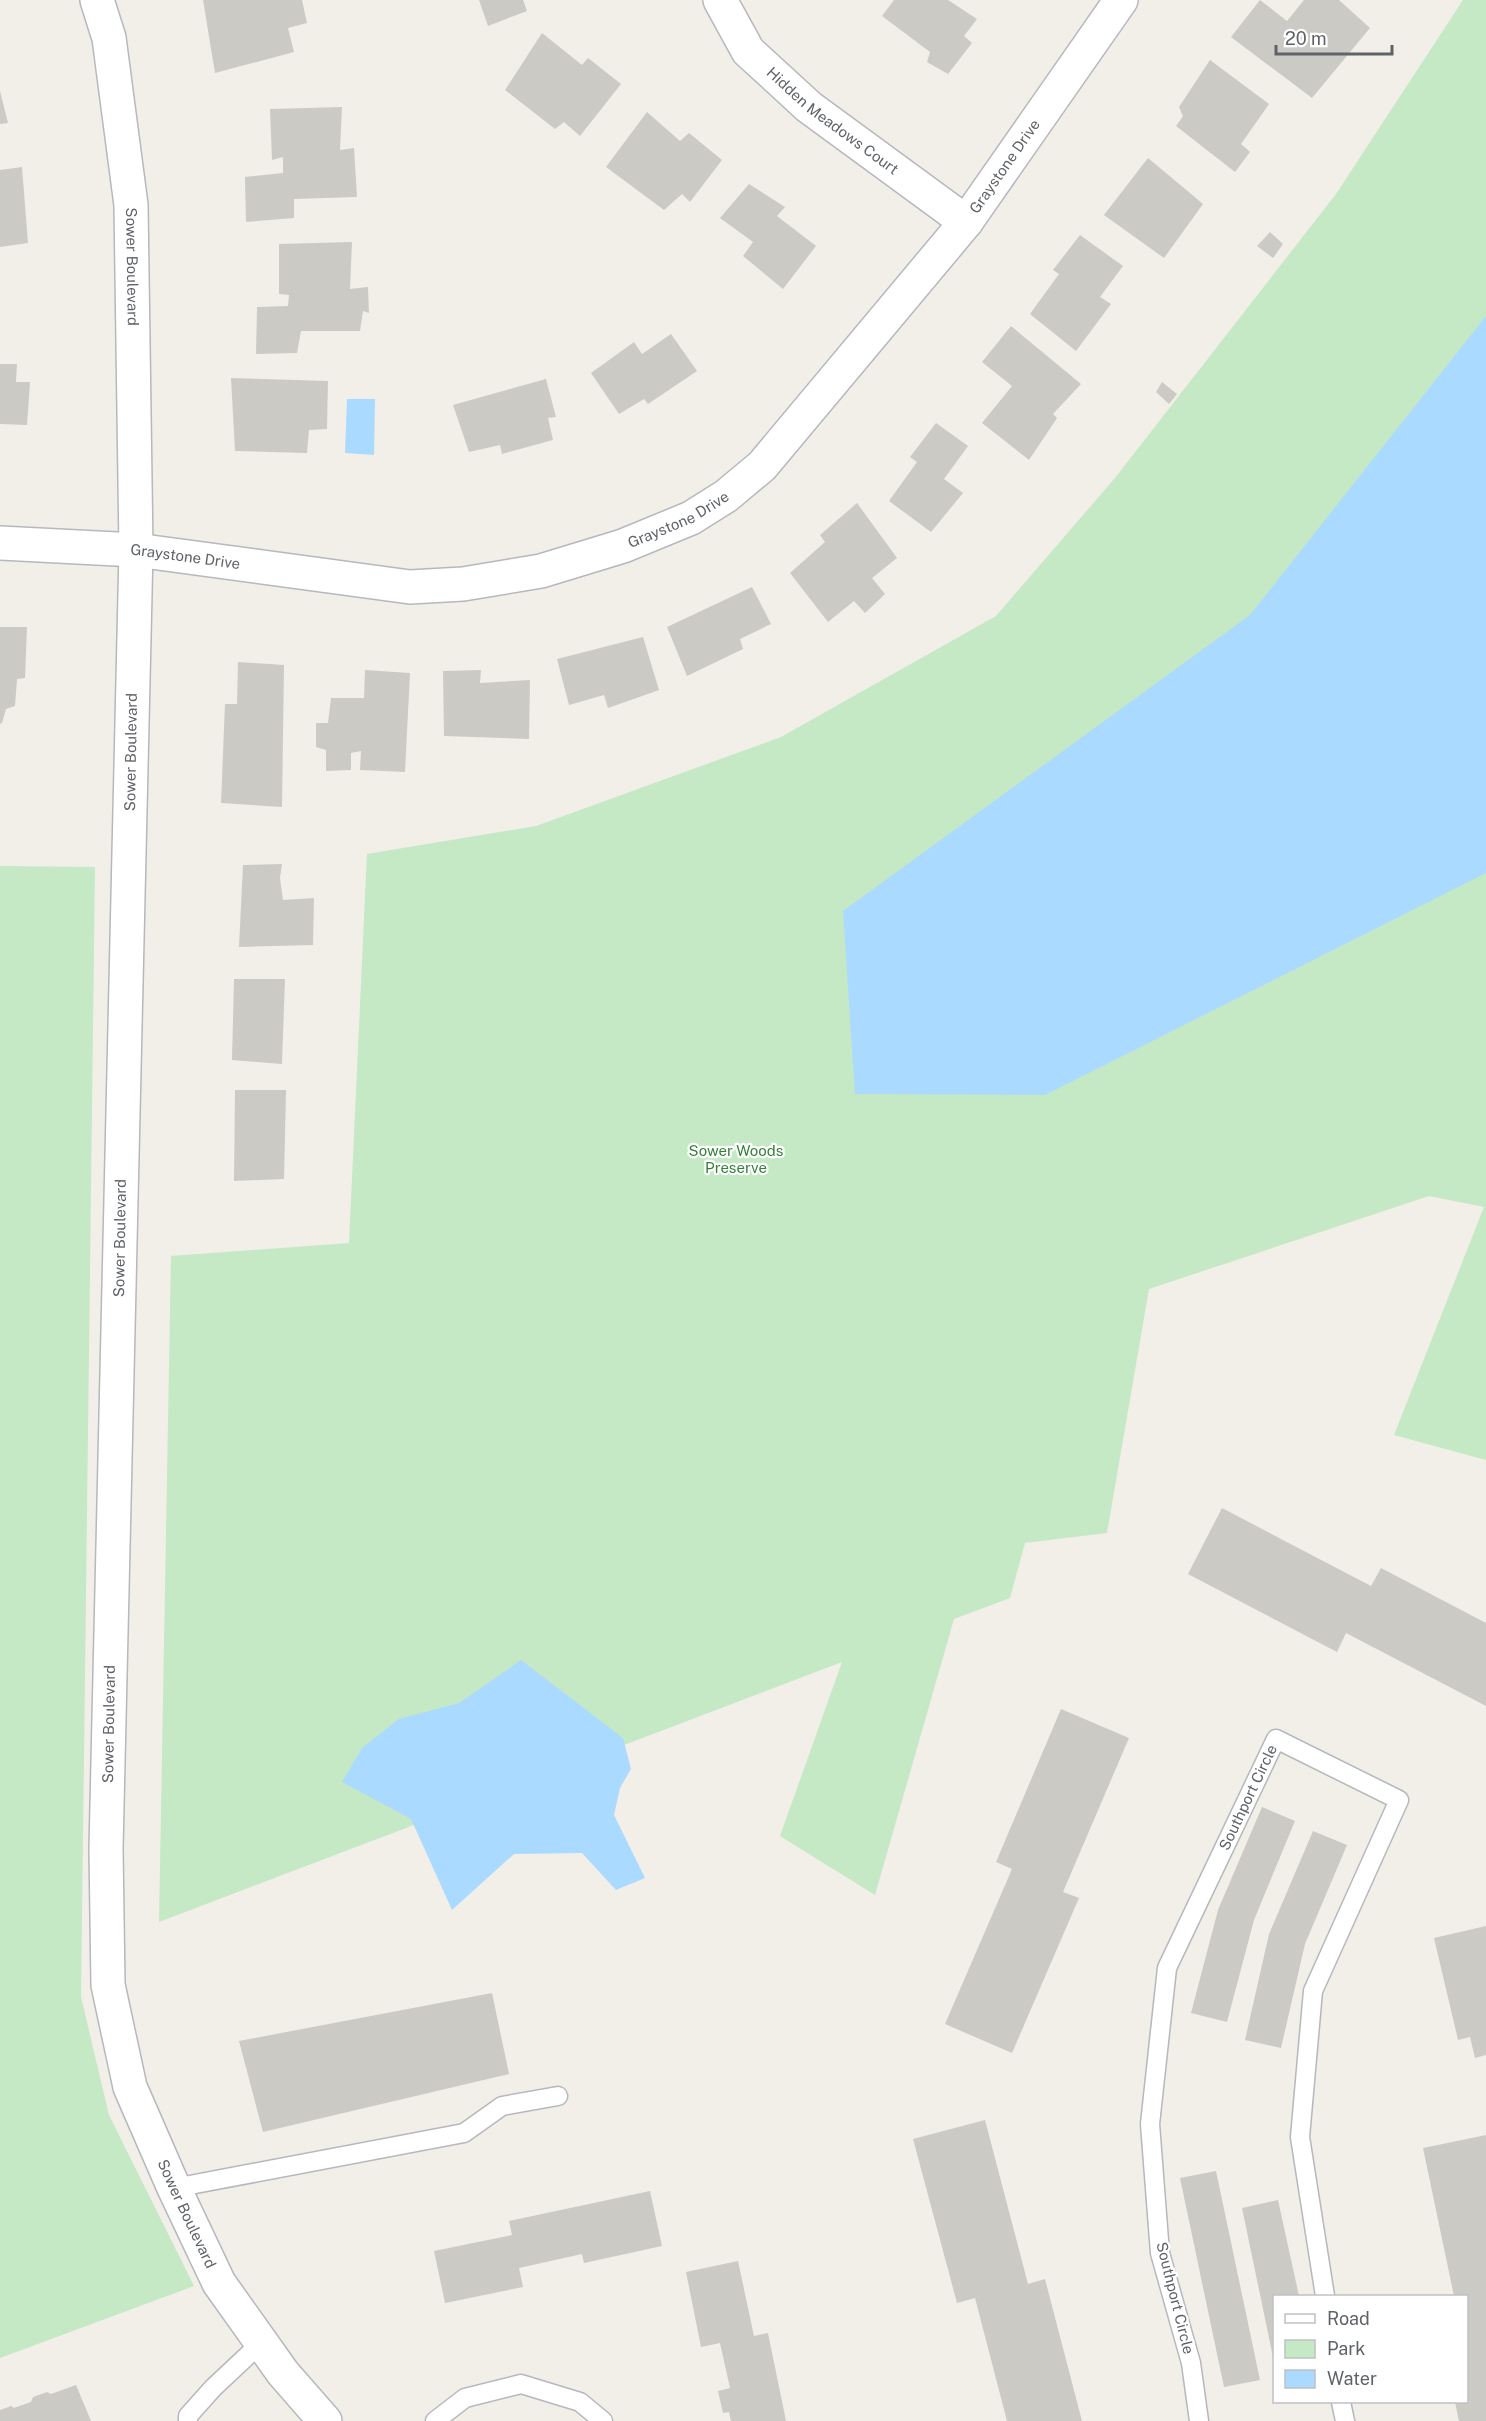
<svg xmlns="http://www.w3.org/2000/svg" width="1486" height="2421" font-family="'Public Sans',sans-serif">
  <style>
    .green { fill: #c5e8c5 }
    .water { fill: #aadaff }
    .building { fill: #cccac5 }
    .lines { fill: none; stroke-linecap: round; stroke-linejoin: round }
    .lane-casing { stroke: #b5b8bc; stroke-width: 21 }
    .street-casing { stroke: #b5b8bc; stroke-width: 36 }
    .lane { stroke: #fff; stroke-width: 18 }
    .street { stroke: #fff; stroke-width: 33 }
    .labels { text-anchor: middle; stroke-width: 4.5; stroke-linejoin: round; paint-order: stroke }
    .street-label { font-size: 15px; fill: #5f6368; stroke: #fff }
    .park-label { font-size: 15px; fill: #348238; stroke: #fff }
  </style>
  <rect width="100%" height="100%" fill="#f1efe8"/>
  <!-- green -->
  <g class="green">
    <path d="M 1463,0 L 1486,0 L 1486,1460 L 1394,1435 L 1484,1207 L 1429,1196 L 1149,1289 L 1107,1533 L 1025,1543 L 1010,1598 L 954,1619 L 875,1895 L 780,1836 L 842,1662 L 159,1922 L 171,1256 L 349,1243 L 367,854 L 536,826 L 781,737 L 996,616 L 1115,478 L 1336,194 Z"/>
    <path d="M 0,866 L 95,867 L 81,1997 L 109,2115 L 194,2286 L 0,2358 Z"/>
  </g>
  <!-- water -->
  <g class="water">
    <path d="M 1486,316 L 1486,873 L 1045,1095 L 855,1094 L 843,911 L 1250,615 Z"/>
    <path d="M 347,399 L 375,399 L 374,455 L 345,453 Z"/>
    <path d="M 521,1660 L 623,1738 L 631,1769 L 620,1788 L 614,1815 L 645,1878 L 616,1890 L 582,1853 L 514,1854 L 452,1910 L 411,1819 L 342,1782 L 362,1748 L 399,1719 L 459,1703 Z"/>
  </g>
  <!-- building -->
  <g class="building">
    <path d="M 203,0 L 302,0 L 307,23 L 288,28 L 294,52 L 215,73 Z"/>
    <path d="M 479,0 L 523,0 L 527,11 L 488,26 Z"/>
    <path d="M 894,0 L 948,0 L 977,19 L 964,36 L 972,43 L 948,74 L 927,62 L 930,52 L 882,16 Z"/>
    <path d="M 1260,0 L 1287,21 L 1304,0 L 1339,0 L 1370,28 L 1312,98 L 1231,37 Z"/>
    <path d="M 542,33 L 582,65 L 588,58 L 621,84 L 580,136 L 564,122 L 555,129 L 505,90 Z"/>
    <path d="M 1210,60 L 1269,104 L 1241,144 L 1250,152 L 1235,172 L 1176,126 L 1183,116 L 1179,107 Z"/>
    <path d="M 0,91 L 8,123 L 0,124 Z"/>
    <path d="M 342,107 L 340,150 L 354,148 L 357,197 L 294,199 L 294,218 L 246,222 L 245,177 L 283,173 L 283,157 L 272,160 L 270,109 Z"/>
    <path d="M 647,112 L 680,141 L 689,133 L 722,160 L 690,202 L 682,194 L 664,210 L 606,167 Z"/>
    <path d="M 1148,158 L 1203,204 L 1164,258 L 1104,215 Z"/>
    <path d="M 22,167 L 28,243 L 0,247 L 0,170 Z"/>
    <path d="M 749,184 L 785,207 L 777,216 L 816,246 L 783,289 L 743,256 L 753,242 L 720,218 Z"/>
    <path d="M 1270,232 L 1283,244 L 1273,258 L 1257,246 Z"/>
    <path d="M 1080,235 L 1123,266 L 1100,297 L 1111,304 L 1076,351 L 1030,314 L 1059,274 L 1053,270 Z"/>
    <path d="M 352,242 L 350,289 L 368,287 L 369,313 L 363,311 L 360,331 L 301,331 L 297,353 L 256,354 L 257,307 L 288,306 L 289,295 L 279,294 L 279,244 Z"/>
    <path d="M 1011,326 L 1081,384 L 1053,414 L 1057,418 L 1029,460 L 982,423 L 1012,386 L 982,362 Z"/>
    <path d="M 671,334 L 697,371 L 648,404 L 644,399 L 619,414 L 591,373 L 634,342 L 642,354 Z"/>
    <path d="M 0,364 L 17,364 L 16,382 L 30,382 L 27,425 L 0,424 Z"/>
    <path d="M 231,378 L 328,381 L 327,429 L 309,430 L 307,453 L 235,451 Z"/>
    <path d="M 546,379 L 556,417 L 548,418 L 553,440 L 502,454 L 500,445 L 469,452 L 453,405 Z"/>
    <path d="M 1162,382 L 1177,394 L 1169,404 L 1156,392 Z"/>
    <path d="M 936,423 L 968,446 L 944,479 L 963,493 L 931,532 L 889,501 L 917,462 L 910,457 Z"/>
    <path d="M 857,503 L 897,558 L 872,578 L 885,594 L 865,613 L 854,601 L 828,622 L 790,573 L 825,542 L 820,535 Z"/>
    <path d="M 752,587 L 771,624 L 740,639 L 743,649 L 687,676 L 667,627 Z"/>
    <path d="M 0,627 L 27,627 L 25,678 L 17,679 L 15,706 L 6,709 L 2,723 L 0,724 Z"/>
    <path d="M 643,637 L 659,690 L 608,708 L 604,695 L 569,705 L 557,659 Z"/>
    <path d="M 238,662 L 284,665 L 282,807 L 221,803 L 225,704 L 237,704 Z"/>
    <path d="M 365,670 L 410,673 L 405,772 L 360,770 L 361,751 L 351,753 L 351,770 L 326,771 L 326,750 L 316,747 L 316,723 L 328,723 L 331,698 L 364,698 Z"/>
    <path d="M 481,670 L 480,683 L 530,680 L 529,739 L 444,736 L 443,671 Z"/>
    <path d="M 282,864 L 280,878 L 283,900 L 314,898 L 313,945 L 239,947 L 243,865 Z"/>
    <path d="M 234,979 L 285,979 L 282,1064 L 232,1060 Z"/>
    <path d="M 235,1090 L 286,1090 L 284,1179 L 234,1181 Z"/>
    <path d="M 1222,1508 L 1371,1586 L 1381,1568 L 1486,1623 L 1486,1706 L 1346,1633 L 1337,1652 L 1188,1574 Z"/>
    <path d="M 1061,1709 L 1129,1738 L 1063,1892 L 1079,1898 L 1012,2053 L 945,2024 L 1012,1869 L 996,1862 Z"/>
    <path d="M 1262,1807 L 1295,1821 L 1254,1920 L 1227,2022 L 1191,2013 L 1218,1910 Z"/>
    <path d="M 1313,1831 L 1347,1845 L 1305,1944 L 1281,2048 L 1245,2040 L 1269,1934 Z"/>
    <path d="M 1486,1926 L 1486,2055 L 1475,2058 L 1470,2037 L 1458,2040 L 1434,1938 Z"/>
    <path d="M 492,1993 L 509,2074 L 263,2132 L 239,2041 Z"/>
    <path d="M 985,2120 L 1028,2284 L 1045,2279 L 1082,2421 L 1007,2421 L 975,2298 L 957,2303 L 913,2139 Z"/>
    <path d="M 1486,2135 L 1486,2421 L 1459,2421 L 1455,2402 L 1466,2402 L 1466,2296 L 1454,2296 L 1423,2148 Z"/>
    <path d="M 1216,2171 L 1260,2380 L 1224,2387 L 1180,2178 Z"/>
    <path d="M 650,2191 L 662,2246 L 584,2263 L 582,2254 L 519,2268 L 523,2287 L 445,2303 L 434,2251 L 512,2235 L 509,2221 Z"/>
    <path d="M 1278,2200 L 1299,2296 L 1274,2296 L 1273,2357 L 1242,2208 Z"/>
    <path d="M 738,2261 L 754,2336 L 768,2333 L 786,2421 L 731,2421 L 729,2412 L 723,2413 L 718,2391 L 730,2388 L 720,2343 L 701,2347 L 686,2272 Z"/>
    <path d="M 76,2385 L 91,2421 L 0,2421 L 0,2410 L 11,2406 L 14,2408 L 31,2402 L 33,2397 L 47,2392 L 51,2394 Z"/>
  </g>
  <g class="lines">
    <defs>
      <g id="lane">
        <path d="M 174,2188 L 464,2133 L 502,2106 L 558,2096"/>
        <path d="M 1341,2402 L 1345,2421"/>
        <path d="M 188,2421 L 188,2416 L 213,2388 L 262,2342"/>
        <path d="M 435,2421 L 465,2398 L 521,2384 L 580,2402 L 603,2421"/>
        <path id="s1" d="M 1199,2421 L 1191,2363 L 1160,2253 L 1150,2124 L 1167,1968 L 1276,1739 L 1399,1800 L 1313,1991 L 1300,2137 L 1325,2296"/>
      </g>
      <g id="street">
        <path id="s2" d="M 97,0 L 109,38 L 131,205 L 136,550 L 106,1849 L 108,1985 L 130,2087 L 174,2188 L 219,2283 L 283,2373 L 325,2421"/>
        <path id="s3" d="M 720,0 L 748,51 L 809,107 L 966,222"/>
        <path id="s4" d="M 0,543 L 136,550 L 410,587 L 463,584 L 541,571 L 623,546 L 691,518 L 726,496 L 762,466 L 966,222 L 1121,0"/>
      </g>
    </defs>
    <!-- lane casing -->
    <use href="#lane" class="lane-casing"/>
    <!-- street casing -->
    <use href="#street" class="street-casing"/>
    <!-- lane -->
    <use href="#lane" class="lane"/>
    <!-- street -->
    <use href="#street" class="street"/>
  </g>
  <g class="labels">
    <!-- street labels -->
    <g class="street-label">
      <text dy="5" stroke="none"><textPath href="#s3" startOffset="168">Hidden Meadows Court</textPath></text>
      <text dy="5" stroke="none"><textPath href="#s4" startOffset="1178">Graystone Drive</textPath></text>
      <text dy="5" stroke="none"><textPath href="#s2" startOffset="270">Sower Boulevard</textPath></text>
      <text dy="5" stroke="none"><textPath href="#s4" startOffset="692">Graystone Drive</textPath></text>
      <text dy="5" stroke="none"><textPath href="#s4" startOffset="186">Graystone Drive</textPath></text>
      <text transform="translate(131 752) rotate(-89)" y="5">Sower Boulevard</text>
      <text transform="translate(120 1238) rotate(-89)" y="5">Sower Boulevard</text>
      <text transform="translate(109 1724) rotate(-89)" y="5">Sower Boulevard</text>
      <text dy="5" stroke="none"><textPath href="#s1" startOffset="648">Southport Circle</textPath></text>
      <text dy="5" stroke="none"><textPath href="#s2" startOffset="2232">Sower Boulevard</textPath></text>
      <text transform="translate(1175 2298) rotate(76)" y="5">Southport Circle</text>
    </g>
    <!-- park labels -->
    <g class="park-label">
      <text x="736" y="1156">Sower Woods<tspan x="736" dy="17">Preserve</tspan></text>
    </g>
  </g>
  <!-- legend -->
  <rect x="1273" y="2295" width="195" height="108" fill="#ffffff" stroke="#bfc1c3" stroke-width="1.5"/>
  <rect x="1285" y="2314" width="30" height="9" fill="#ffffff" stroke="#bfc1c3" stroke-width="1.5"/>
  <text x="1327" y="2325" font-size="18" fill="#5f6368">Road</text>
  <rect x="1285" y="2340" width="30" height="18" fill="#c5e8c5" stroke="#bfc1c3" stroke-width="1.5"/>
  <text x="1327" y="2355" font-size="18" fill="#5f6368">Park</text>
  <rect x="1285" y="2370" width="30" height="18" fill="#aadaff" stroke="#bfc1c3" stroke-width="1.5"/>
  <text x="1327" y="2385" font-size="18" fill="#5f6368">Water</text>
  <!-- scale -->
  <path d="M1276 45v9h116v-9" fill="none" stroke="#5f6368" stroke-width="3"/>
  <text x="1285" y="45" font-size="18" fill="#5f6368" stroke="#ffffff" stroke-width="4.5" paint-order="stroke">20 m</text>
</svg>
